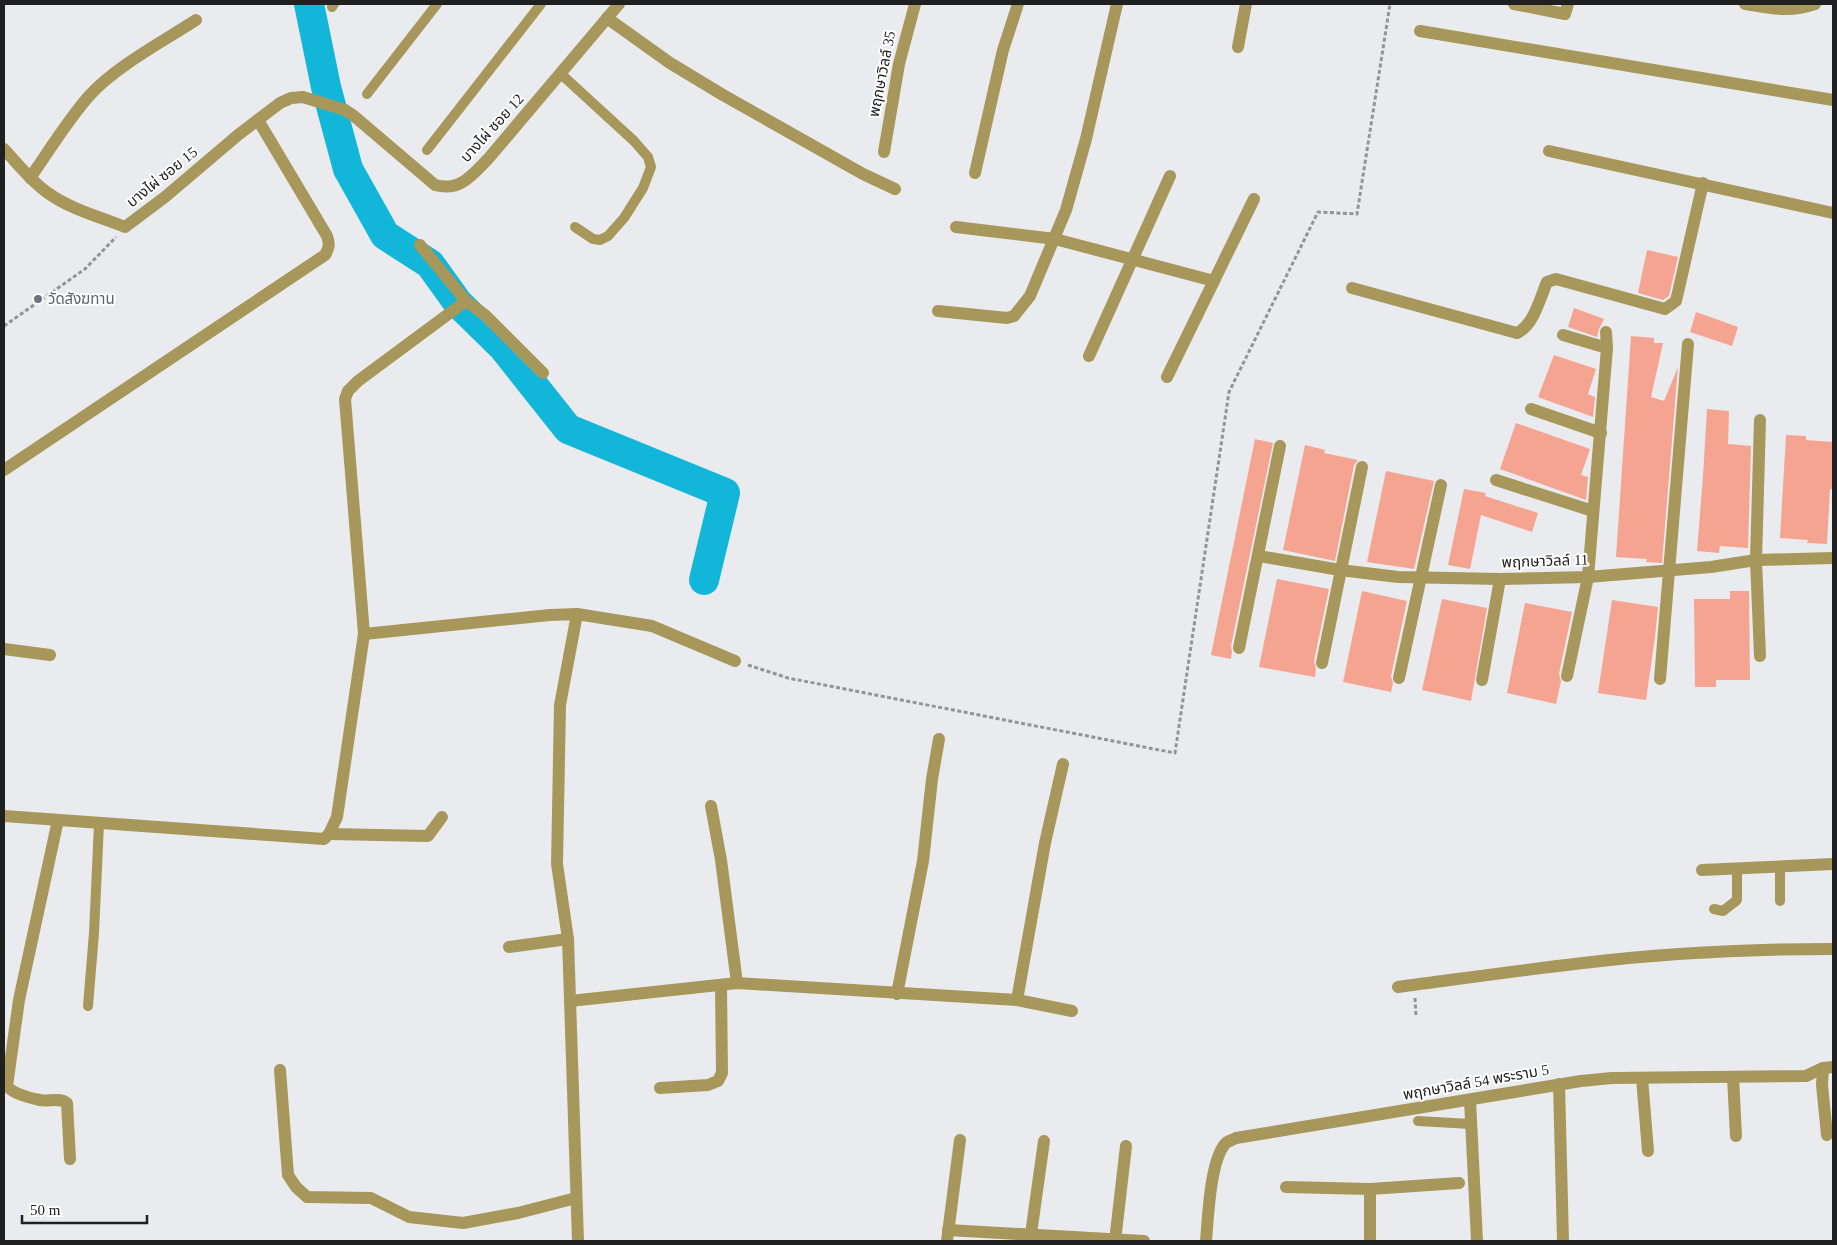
<svg xmlns="http://www.w3.org/2000/svg" width="1837" height="1245" font-family="'Times New Roman','Noto Sans Thai',serif">
  <style>
    .lines { fill: none; stroke-linecap: round; stroke-linejoin: round }
    .river { stroke: #12b6d8; stroke-width: 30 }
    .building { fill: #f5a492 }
    .path { stroke: #939496; stroke-width: 3; stroke-dasharray: 4 2.5; stroke-linecap: butt }
    .lane { stroke: #a8975a; stroke-width: 10 }
    .street { stroke: #a8975a; stroke-width: 12 }
    .worship-dot { fill: #6b7280; stroke: #fff; stroke-width: 2 }
    .labels { text-anchor: middle; stroke-width: 4; stroke-linejoin: round; paint-order: stroke }
    .street-label { font-size: 15px; fill: #202021; stroke: #fff }
    .worship-label { font-size: 15px; fill: #5b616d; stroke: #fff; text-anchor: start }
  </style>
  <rect width="100%" height="100%" fill="#eaebef"/>
  <g class="lines">
    <!-- river -->
    <path class="river" d="M 309,4 L 326,87 L 348,169 L 385,235 L 430,264 L 458,303 L 503,347 L 568,429 L 725,493 L 704,580"/>
  </g>
  <!-- building -->
  <g class="building">
    <path d="M 1647,250 L 1678,257 L 1669,296 L 1663,300 L 1638,293 Z"/>
    <path d="M 1574,308 L 1604,319 L 1599,329 L 1597,337 L 1568,327 Z"/>
    <path d="M 1696,312 L 1738,327 L 1732,346 L 1690,332 Z"/>
    <path d="M 1631,336 L 1654,338 L 1654,343 L 1663,343 L 1651,397 L 1664,401 L 1678,367 L 1662,563 L 1646,562 L 1647,559 L 1616,557 Z"/>
    <path d="M 1554,355 L 1596,369 L 1588,394 L 1595,397 L 1593,417 L 1538,397 Z"/>
    <path d="M 1707,409 L 1729,411 L 1728,444 L 1751,446 L 1748,548 L 1720,546 L 1719,553 L 1697,551 L 1703,476 Z"/>
    <path d="M 1516,423 L 1590,449 L 1581,475 L 1588,477 L 1586,500 L 1500,469 Z"/>
    <path d="M 1786,435 L 1806,436 L 1806,440 L 1833,442 L 1833,489 L 1830,489 L 1827,544 L 1807,543 L 1808,540 L 1780,538 Z"/>
    <path d="M 1255,439 L 1273,443 L 1231,646 L 1232,652 L 1231,659 L 1211,655 Z"/>
    <path d="M 1305,445 L 1325,450 L 1324,453 L 1358,460 L 1354,465 L 1335,561 L 1283,550 Z"/>
    <path d="M 1386,471 L 1434,481 L 1414,569 L 1367,562 Z"/>
    <path d="M 1464,489 L 1486,493 L 1485,496 L 1538,513 L 1532,532 L 1481,515 L 1470,569 L 1448,565 Z"/>
    <path d="M 1277,579 L 1329,589 L 1314,661 L 1316,669 L 1315,677 L 1259,667 Z"/>
    <path d="M 1362,591 L 1407,601 L 1391,676 L 1393,683 L 1391,692 L 1343,682 Z"/>
    <path d="M 1730,591 L 1749,591 L 1750,680 L 1716,680 L 1716,687 L 1695,687 L 1694,599 L 1730,599 Z"/>
    <path d="M 1442,599 L 1487,608 L 1471,701 L 1422,690 Z"/>
    <path d="M 1612,600 L 1658,607 L 1655,637 L 1646,700 L 1598,693 Z"/>
    <path d="M 1525,603 L 1572,612 L 1559,674 L 1561,681 L 1556,704 L 1507,693 Z"/>
  </g>
  <g class="lines">
    <!-- path -->
    <g class="path">
      <path d="M 4,326 L 85,269 L 116,237"/>
      <path d="M 748,665 L 788,678 L 1175,753 L 1229,392 L 1318,212 L 1357,214 L 1390,4"/>
      <path d="M 1415,998 L 1416,1017"/>
    </g>
    <!-- lane -->
    <g class="lane">
      <path d="M 332,7 L 334,4"/>
      <path d="M 561,74 L 634,141 L 648,157 L 651,167 L 643,188 L 624,218 L 608,236 L 600,240 L 593,239 L 575,227"/>
      <path d="M 367,94 L 437,4"/>
      <path d="M 427,150 L 541,4"/>
      <path d="M 1780,901 L 1780,866"/>
      <path d="M 1714,909 L 1723,911 L 1737,900 L 1737,868"/>
      <path d="M 88,1006 L 94,933 L 99,824"/>
      <path d="M 1418,1121 L 1471,1124"/>
    </g>
    <!-- street -->
    <g class="street">
      <path d="M 1514,4 L 1565,14 L 1568,4"/>
      <path d="M 1745,4 C 1772,8 1788,13 1815,4"/>
      <path d="M 607,18 L 670,63 L 723,95 L 863,174 L 895,189"/>
      <path d="M 1420,31 L 1833,100"/>
      <path d="M 1238,47 L 1246,4"/>
      <path d="M 4,149 C 18,164 31,181 48,193 C 70,209 100,217 125,227 L 165,197 L 238,135 L 280,103 L 291,98 L 303,97 L 345,110 L 354,116 L 435,185 C 460,192 472,175 488,159 L 619,4"/>
      <path d="M 1549,151 L 1833,213"/>
      <path d="M 884,152 L 899,64 L 915,4"/>
      <path d="M 975,173 L 1003,50 L 1018,4"/>
      <path d="M 30,178 C 49,151 67,121 89,96 C 115,67 162,42 196,20"/>
      <path d="M 956,227 L 1055,239 L 1214,281"/>
      <path d="M 420,245 L 466,301"/>
      <path d="M 1352,288 L 1517,333 C 1534,325 1540,298 1547,282 L 1556,279 L 1665,309 L 1676,301 L 1703,183"/>
      <path d="M 938,311 L 1007,318 L 1014,316 L 1030,296 L 1066,210 L 1086,139 L 1117,4"/>
      <path d="M 1606,332 L 1607,348"/>
      <path d="M 1563,335 L 1607,348 L 1588,577 L 1567,676"/>
      <path d="M 1089,356 L 1170,176"/>
      <path d="M 1167,377 L 1254,199"/>
      <path d="M 1531,409 L 1601,433"/>
      <path d="M 1760,420 L 1756,560 L 1760,656"/>
      <path d="M 4,470 L 325,255 C 329,248 330,244 327,236 L 258,120"/>
      <path d="M 1496,480 L 1593,511"/>
      <path d="M 1259,556 L 1340,570 L 1398,577 L 1500,579 L 1588,577 L 1711,567 L 1756,560 L 1833,558"/>
      <path d="M 577,614 L 652,626 L 735,661"/>
      <path d="M 364,634 L 550,615 L 577,614 L 560,705 L 557,864 L 568,939 L 578,1241"/>
      <path d="M 1239,648 L 1280,446"/>
      <path d="M 4,649 L 50,655"/>
      <path d="M 1322,663 L 1362,467"/>
      <path d="M 1399,678 L 1441,485"/>
      <path d="M 1660,679 L 1688,344"/>
      <path d="M 1482,680 L 1500,579"/>
      <path d="M 711,806 L 721,860 L 737,983"/>
      <path d="M 4,816 L 324,839 L 329,834 L 337,817 L 364,634 L 345,399 L 348,391 L 358,381 L 466,301 L 485,315 L 543,373"/>
      <path d="M 58,820 L 19,1000 L 7,1086 C 13,1094 30,1098 40,1100 C 48,1102 59,1097 67,1103 L 70,1159"/>
      <path d="M 329,834 L 428,836 L 442,817"/>
      <path d="M 1702,870 L 1833,864"/>
      <path d="M 509,947 L 568,939"/>
      <path d="M 1398,987 C 1459,979 1521,970 1583,963 C 1666,953 1750,949 1833,949"/>
      <path d="M 897,994 L 923,861 L 932,779 L 939,739"/>
      <path d="M 1017,1000 L 1045,843 L 1063,764"/>
      <path d="M 570,1001 L 737,983 L 1017,1000 L 1072,1011"/>
      <path d="M 1823,1068 L 1822,1085 L 1827,1135"/>
      <path d="M 280,1070 L 288,1175 L 296,1187 L 307,1197 L 371,1198 L 409,1217 L 463,1223 L 518,1213 L 576,1198"/>
      <path d="M 1733,1077 L 1736,1136"/>
      <path d="M 1642,1078 L 1648,1151"/>
      <path d="M 1559,1084 L 1563,1241"/>
      <path d="M 660,1088 L 708,1085 L 718,1081 L 722,1073 L 721,986"/>
      <path d="M 1470,1100 L 1477,1241"/>
      <path d="M 1286,1187 L 1370,1189 L 1370,1241"/>
      <path d="M 1370,1189 L 1459,1183"/>
      <path d="M 948,1230 L 1144,1241"/>
      <path d="M 947,1241 L 960,1140"/>
      <path d="M 1030,1241 L 1044,1141"/>
      <path d="M 1115,1241 L 1126,1146"/>
      <path d="M 1206,1241 C 1208,1219 1210,1159 1226,1143 C 1228,1141 1232,1140 1236,1138 L 1581,1081 L 1612,1078 L 1806,1076 L 1823,1068 L 1833,1067"/>
    </g>
  </g>
  <!-- markers -->
  <circle class="worship-dot" cx="38" cy="299" r="5"/>
  <g class="labels">
    <!-- street labels -->
    <g class="street-label">
      <text transform="translate(882 74) rotate(-79)" y="5">พฤกษาวิลล์ 35</text>
      <text transform="translate(492 128) rotate(-48)" y="5">บางไผ่ ซอย 12</text>
      <text transform="translate(162 177) rotate(-39)" y="5">บางไผ่ ซอย 15</text>
      <text transform="translate(1545 561) rotate(-2)" y="5">พฤกษาวิลล์ 11</text>
      <text transform="translate(1476 1082) rotate(-10)" y="5">พฤกษาวิลล์ 54 พระราม 5</text>
    </g>
    <!-- worship labels -->
    <g class="worship-label">
      <text x="48" y="304">วัดสังฆทาน</text>
    </g>
  </g>
  <!-- border -->
  <rect width="1837" height="1245" fill="none" stroke="#202021" stroke-width="10"/>
  <!-- scale -->
  <path d="M22 1215v8h125v-8" fill="none" stroke="#202021" stroke-width="2.5"/>
  <text x="30" y="1215" font-size="15" fill="#202021" stroke="#ffffff" stroke-width="4" paint-order="stroke">50 m</text>
</svg>
